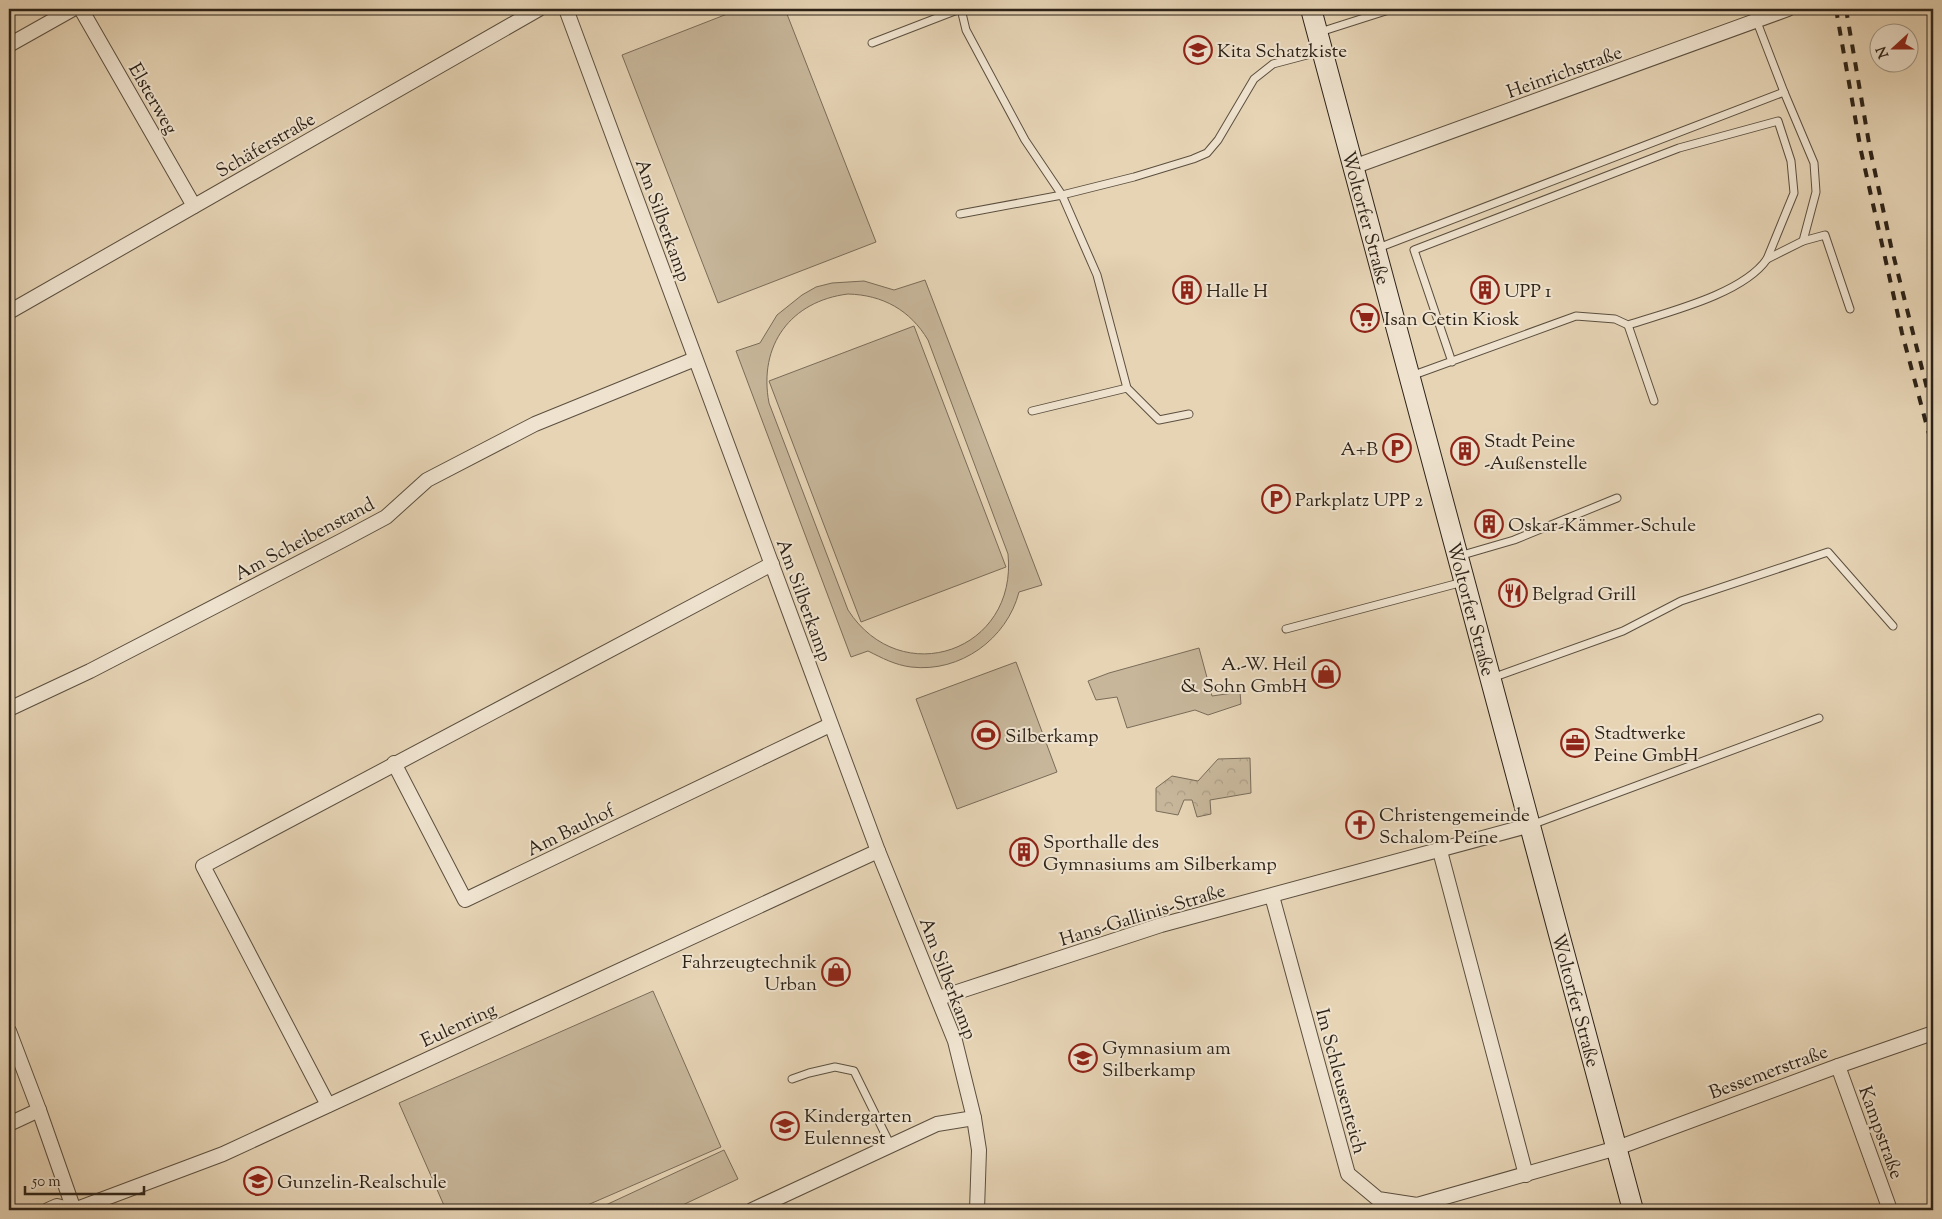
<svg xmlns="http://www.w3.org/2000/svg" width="1942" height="1219" font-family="'Sorts Mill Goudy',serif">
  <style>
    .forest { fill: url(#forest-crowns); stroke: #7a6c59 }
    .pitch { fill: #c7b69a; stroke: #7a6c59; fill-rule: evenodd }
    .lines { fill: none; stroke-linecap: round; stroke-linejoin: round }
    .lane-casing { stroke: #5b4f3f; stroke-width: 9 }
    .street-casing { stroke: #5b4f3f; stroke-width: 16 }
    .secondary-casing { stroke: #2d2318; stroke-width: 22 }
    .lane { stroke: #efe3cf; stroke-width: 7 }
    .street { stroke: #efe3cf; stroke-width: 14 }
    .secondary { stroke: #efe3cf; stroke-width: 20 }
    .rail { stroke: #2d2318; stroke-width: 4; stroke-dasharray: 9 9; stroke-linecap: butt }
    .labels { text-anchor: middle; stroke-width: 4; stroke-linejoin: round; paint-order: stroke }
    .poi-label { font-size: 19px; fill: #2d2318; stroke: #efe3cf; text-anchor: start }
    .street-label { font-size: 19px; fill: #2d2318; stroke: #efe3cf }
  </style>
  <defs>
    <pattern id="forest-crowns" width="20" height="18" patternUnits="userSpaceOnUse" patternTransform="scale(1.25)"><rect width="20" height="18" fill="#c7b69a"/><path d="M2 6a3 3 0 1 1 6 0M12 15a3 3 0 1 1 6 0" fill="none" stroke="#ab9c84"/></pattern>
  </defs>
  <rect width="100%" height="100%" fill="#e6d4b5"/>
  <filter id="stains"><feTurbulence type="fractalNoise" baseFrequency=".004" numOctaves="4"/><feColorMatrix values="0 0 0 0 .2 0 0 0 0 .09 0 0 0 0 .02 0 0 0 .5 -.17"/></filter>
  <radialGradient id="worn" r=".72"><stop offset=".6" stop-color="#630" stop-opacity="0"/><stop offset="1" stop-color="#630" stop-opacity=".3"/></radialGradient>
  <!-- forest -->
  <path class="forest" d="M 1250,758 L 1251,793 L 1210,800 L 1211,814 L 1197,817 L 1192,800 L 1184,800 L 1178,815 L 1156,811 L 1156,788 L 1172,776 L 1198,781 L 1218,759 Z"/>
  <!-- pitch -->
  <g class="pitch">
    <path d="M 740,9 L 785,9 L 876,242 L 718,303 L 622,55 Z"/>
    <path d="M 925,280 L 1042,585 L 1019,592 C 1007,639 960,673 911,667 C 895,665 882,658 868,651 L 851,657 L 736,351 L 760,343 L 777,315 L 802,295 L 816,287 L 832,283 L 864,281 L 894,290 ZM 848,294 C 883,295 910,310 928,340 L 1008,554 C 1018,651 901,692 848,610 L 769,403 C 758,345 791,301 848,294 Z"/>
    <path d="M 914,326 L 1006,567 L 861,622 L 769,381 Z"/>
    <path d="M 1199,648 L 1212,696 L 1240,692 L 1241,704 L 1208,715 L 1195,710 L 1127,728 L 1117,697 L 1096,700 L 1088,681 L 1109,673 Z"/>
    <path d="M 1016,662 L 1057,772 L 957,809 L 916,699 Z"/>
    <path d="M 653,991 L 721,1147 L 576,1210 L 446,1210 L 399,1103 Z"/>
    <path d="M 724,1150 L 738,1179 L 672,1210 L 595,1210 Z"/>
  </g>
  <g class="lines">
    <defs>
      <g id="lane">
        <path d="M 961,9 L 966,30 L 1025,140 L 1062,195 L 1134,177 L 1193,159 L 1207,153 L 1218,140 L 1254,79 L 1273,64 L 1322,51"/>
        <path d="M 1757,22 L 1784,92 L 1814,163 L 1816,192 L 1803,241 L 1767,259"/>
        <path d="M 1320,32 L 1392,9"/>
        <path d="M 872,43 L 960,9"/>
        <path d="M 960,214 L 1062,195 L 1097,275 L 1127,388 L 1159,420 L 1189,414"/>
        <path d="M 1803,241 L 1825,235 L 1850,309"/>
        <path d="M 1378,248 L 1784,92"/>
        <path d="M 1628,325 L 1654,401"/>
        <path d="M 1411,376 L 1576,316 L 1615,319 L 1628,325 C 1668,312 1743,294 1767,259 L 1794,193 L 1791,161 L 1778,121 L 1679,148 L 1414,250 L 1452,362"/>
        <path d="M 1032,411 L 1127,388"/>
        <path d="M 1459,556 L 1514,540 L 1617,498"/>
        <path d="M 1286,629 L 1463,582"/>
        <path d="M 1492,678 L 1623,631 L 1681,601 L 1828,552 L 1893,626"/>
        <path d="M 1531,825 L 1819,718"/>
        <path d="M 792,1079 L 809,1073 L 835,1067 L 854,1071 L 891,1146"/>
      </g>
      <g id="street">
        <path d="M 81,9 L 194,206"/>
        <path d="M 566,9 L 878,851 L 955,1041 L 974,1118 L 979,1150 L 977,1210"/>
        <path d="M 9,45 L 73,9"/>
        <path d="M 1353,167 L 1788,9"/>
        <path d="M 9,312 L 539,9"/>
        <path d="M 9,709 L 90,671 L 343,540 L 386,517 L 427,480 L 535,424 L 695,359"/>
        <path d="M 394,763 L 465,900 L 830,725"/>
        <path d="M 1440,851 L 1526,1175"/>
        <path d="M 1272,896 L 1348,1174 L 1378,1199 L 1417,1205 L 1617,1148 L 1838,1066 L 1933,1033"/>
        <path d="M 939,998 L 1161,925 L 1531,825"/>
        <path d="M 9,1031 L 39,1110 L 74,1210"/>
        <path d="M 1838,1066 L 1890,1210"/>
        <path d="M 328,1105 L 203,866 L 772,564"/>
        <path d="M 9,1124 L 39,1110"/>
        <path d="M 48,1210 L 57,1206 L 74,1210 L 223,1154 L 878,851"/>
        <path d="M 752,1210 L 937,1124 L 974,1118"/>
      </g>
      <g id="secondary">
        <path id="s1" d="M 1311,9 L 1633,1210"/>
      </g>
    </defs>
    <!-- lane casing -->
    <use href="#lane" class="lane-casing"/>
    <!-- street casing -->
    <use href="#street" class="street-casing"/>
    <!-- secondary casing -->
    <use href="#secondary" class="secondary-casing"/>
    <!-- lane -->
    <use href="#lane" class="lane"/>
    <!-- street -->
    <use href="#street" class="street"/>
    <!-- secondary -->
    <use href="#secondary" class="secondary"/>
    <!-- rail -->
    <g class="rail">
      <path d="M 1836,9 L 1861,151 L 1902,333 L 1933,449"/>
      <path d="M 1846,9 L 1870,149 L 1891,246 L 1933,412"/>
    </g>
  </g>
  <!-- icons -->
  <defs>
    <symbol id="school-ring" viewBox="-11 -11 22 22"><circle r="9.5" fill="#efe3cf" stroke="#8f2418" stroke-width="1.5"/><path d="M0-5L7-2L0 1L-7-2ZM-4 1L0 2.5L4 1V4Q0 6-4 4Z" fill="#8f2418"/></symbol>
    <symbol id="building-ring" viewBox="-11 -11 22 22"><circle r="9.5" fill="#efe3cf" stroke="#8f2418" stroke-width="1.5"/><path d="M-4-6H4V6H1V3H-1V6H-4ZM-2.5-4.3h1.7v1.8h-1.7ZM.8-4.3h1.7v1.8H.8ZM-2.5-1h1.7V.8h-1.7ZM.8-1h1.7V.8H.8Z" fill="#8f2418"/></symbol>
    <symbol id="supermarket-ring" viewBox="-11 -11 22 22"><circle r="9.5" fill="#efe3cf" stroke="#8f2418" stroke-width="1.5"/><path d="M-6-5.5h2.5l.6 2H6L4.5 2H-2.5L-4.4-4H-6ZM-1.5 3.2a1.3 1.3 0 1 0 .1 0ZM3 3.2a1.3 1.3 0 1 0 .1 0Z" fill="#8f2418"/></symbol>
    <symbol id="parking-ring" viewBox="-11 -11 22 22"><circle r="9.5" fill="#efe3cf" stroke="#8f2418" stroke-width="1.5"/><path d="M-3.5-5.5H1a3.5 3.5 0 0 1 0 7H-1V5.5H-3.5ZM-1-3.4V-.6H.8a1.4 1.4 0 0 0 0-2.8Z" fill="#8f2418"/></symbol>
    <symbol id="restaurant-ring" viewBox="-11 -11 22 22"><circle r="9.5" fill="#efe3cf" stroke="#8f2418" stroke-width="1.5"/><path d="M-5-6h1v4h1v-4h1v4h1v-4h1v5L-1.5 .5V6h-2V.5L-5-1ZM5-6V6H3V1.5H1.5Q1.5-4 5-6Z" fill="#8f2418"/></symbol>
    <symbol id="shop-ring" viewBox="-11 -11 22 22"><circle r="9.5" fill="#efe3cf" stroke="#8f2418" stroke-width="1.5"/><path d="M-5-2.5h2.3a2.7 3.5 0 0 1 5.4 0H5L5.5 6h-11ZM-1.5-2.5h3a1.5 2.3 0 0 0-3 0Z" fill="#8f2418"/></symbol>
    <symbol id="stadium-ring" viewBox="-11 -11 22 22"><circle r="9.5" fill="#efe3cf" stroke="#8f2418" stroke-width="1.5"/><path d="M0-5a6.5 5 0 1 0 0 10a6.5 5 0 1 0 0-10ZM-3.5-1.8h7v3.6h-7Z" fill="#8f2418"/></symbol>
    <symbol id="office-ring" viewBox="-11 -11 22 22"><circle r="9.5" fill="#efe3cf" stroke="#8f2418" stroke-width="1.5"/><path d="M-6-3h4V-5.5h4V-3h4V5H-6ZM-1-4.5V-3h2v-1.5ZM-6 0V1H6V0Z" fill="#8f2418"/></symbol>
    <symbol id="church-ring" viewBox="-11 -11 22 22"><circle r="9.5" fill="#efe3cf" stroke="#8f2418" stroke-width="1.5"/><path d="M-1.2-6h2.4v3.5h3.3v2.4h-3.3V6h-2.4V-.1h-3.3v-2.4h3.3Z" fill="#8f2418"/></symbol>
  </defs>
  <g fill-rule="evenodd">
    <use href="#school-ring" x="1182" y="34" width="32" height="32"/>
    <use href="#building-ring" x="1171" y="274" width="32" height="32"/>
    <use href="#building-ring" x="1469" y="274" width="32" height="32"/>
    <use href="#supermarket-ring" x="1349" y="302" width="32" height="32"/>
    <use href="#parking-ring" x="1381" y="432" width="32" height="32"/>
    <use href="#building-ring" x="1449" y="435" width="32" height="32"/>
    <use href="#parking-ring" x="1260" y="483" width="32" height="32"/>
    <use href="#building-ring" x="1473" y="508" width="32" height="32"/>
    <use href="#restaurant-ring" x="1497" y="577" width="32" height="32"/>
    <use href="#shop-ring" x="1310" y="658" width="32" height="32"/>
    <use href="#stadium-ring" x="970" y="719" width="32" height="32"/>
    <use href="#office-ring" x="1559" y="727" width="32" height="32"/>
    <use href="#church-ring" x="1344" y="809" width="32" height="32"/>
    <use href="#building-ring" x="1008" y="836" width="32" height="32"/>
    <use href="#shop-ring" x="820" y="956" width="32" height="32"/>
    <use href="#school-ring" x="1067" y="1042" width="32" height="32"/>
    <use href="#school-ring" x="769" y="1110" width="32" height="32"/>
    <use href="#school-ring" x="242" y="1165" width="32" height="32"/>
  </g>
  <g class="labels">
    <!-- poi labels -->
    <g class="poi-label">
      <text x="1217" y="57">Kita Schatzkiste</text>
      <text x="1206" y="297">Halle H</text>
      <text x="1504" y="297">UPP 1</text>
      <text x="1384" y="325">Isan Cetin Kiosk</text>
      <text x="1484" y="447">Stadt Peine<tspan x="1484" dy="22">-Außenstelle</tspan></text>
      <text x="1378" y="455" text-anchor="end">A+B</text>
      <text x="1295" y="506">Parkplatz UPP 2</text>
      <text x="1508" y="531">Oskar-Kämmer-Schule</text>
      <text x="1532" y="600">Belgrad Grill</text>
      <text x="1307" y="670" text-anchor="end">A.-W. Heil<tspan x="1307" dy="22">&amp; Sohn GmbH</tspan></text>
      <text x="1594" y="739">Stadtwerke<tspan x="1594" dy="22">Peine GmbH</tspan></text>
      <text x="1005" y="742">Silberkamp</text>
      <text x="1379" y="821">Christengemeinde<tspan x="1379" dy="22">Schalom Peine</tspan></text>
      <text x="1043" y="848">Sporthalle des<tspan x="1043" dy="22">Gymnasiums am Silberkamp</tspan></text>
      <text x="817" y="968" text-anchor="end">Fahrzeugtechnik<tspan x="817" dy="22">Urban</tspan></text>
      <text x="1102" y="1054">Gymnasium am<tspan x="1102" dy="22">Silberkamp</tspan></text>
      <text x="804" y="1122">Kindergarten<tspan x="804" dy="22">Eulennest</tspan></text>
      <text x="277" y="1188">Gunzelin-Realschule</text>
    </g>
    <!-- street labels -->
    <g class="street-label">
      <text transform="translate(1564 71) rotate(-20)" y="7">Heinrichstraße</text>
      <text transform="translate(154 98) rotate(60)" y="7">Elsterweg</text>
      <text transform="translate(265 144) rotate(-30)" y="7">Schäferstraße</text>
      <text dy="7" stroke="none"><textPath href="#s1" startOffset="216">Woltorfer Straße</textPath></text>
      <text transform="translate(664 220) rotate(70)" y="7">Am Silberkamp</text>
      <text transform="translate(304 538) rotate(-28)" y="7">Am Scheibenstand</text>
      <text transform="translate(805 600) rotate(70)" y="7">Am Silberkamp</text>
      <text dy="7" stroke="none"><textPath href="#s1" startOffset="621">Woltorfer Straße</textPath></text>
      <text transform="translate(570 829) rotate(-26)" y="7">Am Bauhof</text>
      <text transform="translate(1142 914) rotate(-17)" y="7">Hans-Gallinis-Straße</text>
      <text transform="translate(949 978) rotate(69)" y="7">Am Silberkamp</text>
      <text dy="7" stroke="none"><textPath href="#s1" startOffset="1026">Woltorfer Straße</textPath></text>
      <text transform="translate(458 1024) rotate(-25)" y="7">Eulenring</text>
      <text transform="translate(1768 1071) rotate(-20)" y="7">Bessemerstraße</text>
      <text transform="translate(1342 1081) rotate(75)" y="7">Im Schleusenteich</text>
      <text transform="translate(1882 1132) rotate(70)" y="7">Kampstraße</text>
    </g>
  </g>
  <!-- margin -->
  <rect width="1942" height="1219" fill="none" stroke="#e6d4b5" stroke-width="30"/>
  <rect x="10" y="10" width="1922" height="1199" fill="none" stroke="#2d2318" stroke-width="2.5"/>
  <rect x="15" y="15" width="1912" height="1189" fill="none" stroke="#2d2318"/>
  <!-- north arrow -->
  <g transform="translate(1894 48) rotate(249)"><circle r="24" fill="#efe3cf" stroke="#a19686"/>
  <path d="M0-4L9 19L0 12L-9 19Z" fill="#8f2418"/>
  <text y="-8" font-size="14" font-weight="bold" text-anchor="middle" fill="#2d2318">N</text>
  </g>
  <!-- scale -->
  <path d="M25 1186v8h119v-8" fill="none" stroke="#2d2318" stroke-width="2.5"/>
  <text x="32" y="1186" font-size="15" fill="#2d2318" stroke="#efe3cf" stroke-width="4" paint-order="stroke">50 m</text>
  <rect width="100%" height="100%" filter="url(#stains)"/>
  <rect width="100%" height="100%" fill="url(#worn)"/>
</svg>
